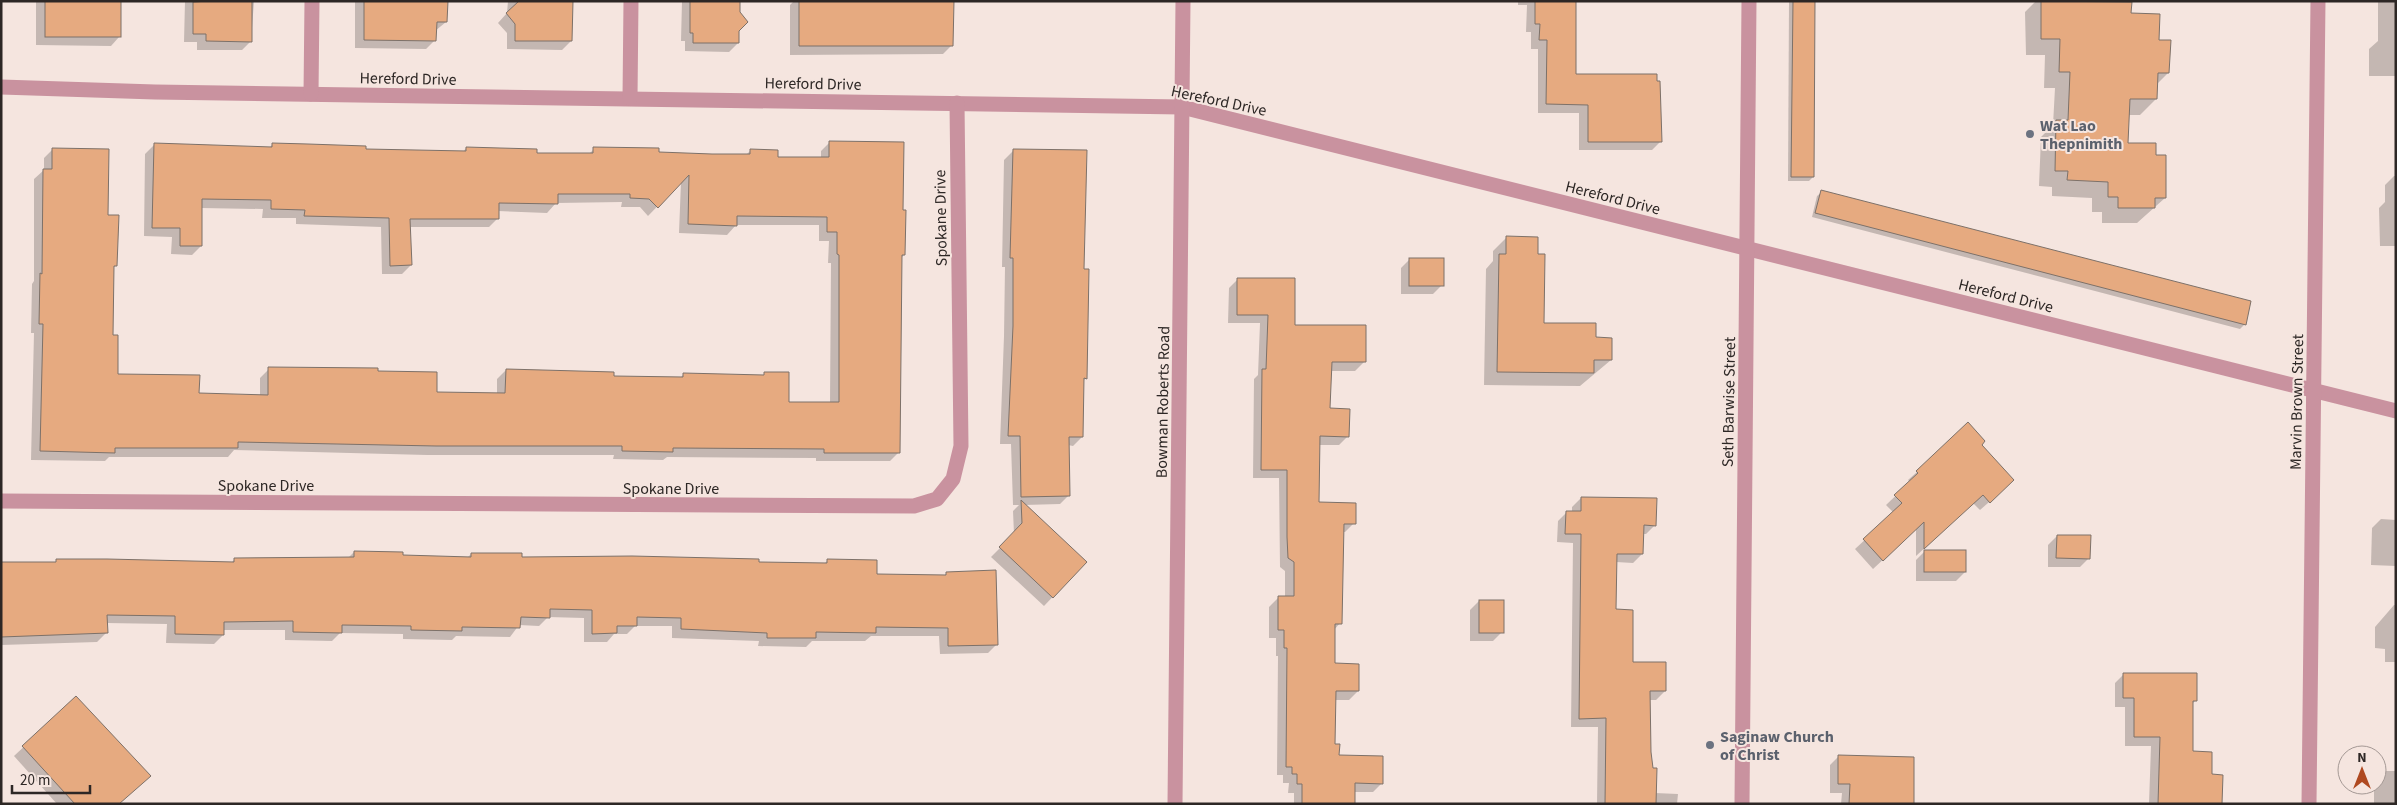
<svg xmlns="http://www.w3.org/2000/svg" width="2397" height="805" font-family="'Source Sans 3',sans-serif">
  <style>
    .shadow { fill: #0003 }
    .building { fill: #e6aa80; stroke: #7d7169 }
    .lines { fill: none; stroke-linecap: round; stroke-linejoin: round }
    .minor { stroke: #c9929f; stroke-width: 15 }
    .worship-dot { fill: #6b7280; stroke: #f5e5df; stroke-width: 2 }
    .labels { text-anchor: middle; stroke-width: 4; stroke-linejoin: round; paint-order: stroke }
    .street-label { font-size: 16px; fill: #2d2725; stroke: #f5e5df }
    .worship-label { font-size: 16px; font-weight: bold; fill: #5b616d; stroke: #f5e5df; text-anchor: start }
  </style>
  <rect width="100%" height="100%" fill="#f5e5df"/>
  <!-- shadow -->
  <g class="shadow">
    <path d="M 36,1 L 120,1 L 119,37 L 111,46 L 36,45 Z"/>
    <path d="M 185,1 L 254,1 L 251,41 L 242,50 L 197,50 L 197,42 L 184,42 Z"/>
    <path d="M 355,1 L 446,1 L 446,22 L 435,31 L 435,40 L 426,49 L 355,48 Z"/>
    <path d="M 508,1 L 572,1 L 571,41 L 562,50 L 507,49 L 507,33 L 498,23 L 507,13 Z"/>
    <path d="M 682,1 L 728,1 L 738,30 L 738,43 L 729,52 L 685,51 L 685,41 L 681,41 Z"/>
    <path d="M 794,1 L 835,1 L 952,45 L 943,54 L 790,55 L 790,5 Z"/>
    <path d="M 1518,1 L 1575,1 L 1574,75 L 1661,141 L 1652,150 L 1579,150 L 1579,113 L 1538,113 L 1538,49 L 1531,49 L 1531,32 L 1526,32 L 1527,5 L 1518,5 Z"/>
    <path d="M 1789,1 L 1814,1 L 1813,177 L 1809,181 L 1788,181 Z"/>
    <path d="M 2036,1 L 2064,1 L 2130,15 L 2158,41 L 2168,73 L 2157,84 L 2156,99 L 2140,115 L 2128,115 L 2126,145 L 2154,156 L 2165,198 L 2137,223 L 2102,223 L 2102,212 L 2092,212 L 2092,198 L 2052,196 L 2052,187 L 2039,186 L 2041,137 L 2053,125 L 2055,88 L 2044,88 L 2045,55 L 2026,55 L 2025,12 Z"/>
    <path d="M 2396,1 L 2396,76 L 2369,76 L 2369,49 L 2378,41 L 2378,1 Z"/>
    <path d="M 830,142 L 902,211 L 904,255 L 901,258 L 899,452 L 890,461 L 816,461 L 816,458 L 667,457 L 663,460 L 613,459 L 614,455 L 427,455 L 234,450 L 228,457 L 109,457 L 105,461 L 31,460 L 34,333 L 31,333 L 32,284 L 34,281 L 34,179 L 44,170 L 44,158 L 53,149 L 107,216 L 116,265 L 113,268 L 112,336 L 116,375 L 198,394 L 260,396 L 260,378 L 269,369 L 377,372 L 436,393 L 497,394 L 497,379 L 506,370 L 612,377 L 680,378 L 683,375 L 763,376 L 765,374 L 788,403 L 830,403 L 831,263 L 828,263 L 829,241 L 819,241 L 819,225 L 736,225 L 727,235 L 679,233 L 681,182 L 648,216 L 640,207 L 621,207 L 622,202 L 556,203 L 547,213 L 498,211 L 498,218 L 489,227 L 409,227 L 411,265 L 402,274 L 382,274 L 381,227 L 296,224 L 296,218 L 262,218 L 263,209 L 201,208 L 201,246 L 192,255 L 171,254 L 172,237 L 144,236 L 145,154 L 154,145 L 269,148 L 272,145 L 365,150 L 463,152 L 466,148 L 536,155 L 588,155 L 594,149 L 658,154 L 746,155 L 750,151 L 776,158 L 821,158 L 821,151 Z"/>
    <path d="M 1013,151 L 1083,270 L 1086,378 L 1083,381 L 1082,437 L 1073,446 L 1068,445 L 1069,495 L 1060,504 L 1024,505 L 1086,562 L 1044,606 L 991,557 L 1014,534 L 1013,511 L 1019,505 L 1013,505 L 1011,444 L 1000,444 L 1004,336 L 1005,267 L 1002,267 L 1004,160 Z"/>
    <path d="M 2394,176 L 2396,176 L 2396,246 L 2380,246 L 2379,208 L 2385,202 L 2385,185 Z"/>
    <path d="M 1822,192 L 2245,324 L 2240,329 L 1812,217 L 1817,196 Z"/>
    <path d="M 1506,238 L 1537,256 L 1543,324 L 1595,338 L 1611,360 L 1580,386 L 1484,385 L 1486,269 L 1493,261 L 1493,251 Z"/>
    <path d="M 1410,259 L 1442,285 L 1433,294 L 1401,294 L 1401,268 Z"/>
    <path d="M 1238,279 L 1294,327 L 1364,362 L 1355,371 L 1330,371 L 1328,410 L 1348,436 L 1339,445 L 1318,445 L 1318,504 L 1354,523 L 1345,532 L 1342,532 L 1340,623 L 1334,630 L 1334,664 L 1358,691 L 1349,700 L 1334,700 L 1334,745 L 1338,757 L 1382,783 L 1373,792 L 1354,792 L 1353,804 L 1294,804 L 1294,793 L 1288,793 L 1289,783 L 1283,783 L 1283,775 L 1277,775 L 1278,656 L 1276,656 L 1276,638 L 1269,638 L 1269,607 L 1278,598 L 1285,598 L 1285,571 L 1280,567 L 1279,478 L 1253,478 L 1254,379 L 1258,375 L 1260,323 L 1228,323 L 1229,288 Z"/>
    <path d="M 1980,445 L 2004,489 L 1980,510 L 1973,503 L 1916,556 L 1916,529 L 1873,569 L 1855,549 L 1894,513 L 1886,505 L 1910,482 L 1908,480 L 1917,472 Z"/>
    <path d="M 1581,498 L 1655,525 L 1646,534 L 1642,534 L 1642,554 L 1633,563 L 1616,562 L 1615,611 L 1632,663 L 1665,691 L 1656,700 L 1649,700 L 1650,752 L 1655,793 L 1678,794 L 1677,804 L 1597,804 L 1598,727 L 1571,727 L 1573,543 L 1557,542 L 1558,521 L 1567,512 L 1572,512 L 1572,507 Z"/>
    <path d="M 2381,519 L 2396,520 L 2396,566 L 2371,565 L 2372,528 Z"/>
    <path d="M 2057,536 L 2089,558 L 2080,567 L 2048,567 L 2048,545 Z"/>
    <path d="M 1925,551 L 1965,572 L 1956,581 L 1916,581 L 1916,560 Z"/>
    <path d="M 354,552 L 402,557 L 467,558 L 471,554 L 520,558 L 823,565 L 827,561 L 875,575 L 944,576 L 947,573 L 997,644 L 988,653 L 940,654 L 939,636 L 871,636 L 865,641 L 812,641 L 806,647 L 758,646 L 759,641 L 672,638 L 672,626 L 635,626 L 627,634 L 614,634 L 607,642 L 584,642 L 584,618 L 548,617 L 539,626 L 519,625 L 510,637 L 456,636 L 452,640 L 403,639 L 403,634 L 340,633 L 332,641 L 285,640 L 285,630 L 223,630 L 223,635 L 214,644 L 166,643 L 167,624 L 106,623 L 106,633 L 97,642 L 1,645 L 1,563 L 54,563 L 57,561 L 231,563 L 235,559 L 348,558 Z"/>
    <path d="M 1479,601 L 1502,632 L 1493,641 L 1470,641 L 1470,610 Z"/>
    <path d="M 2394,605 L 2396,605 L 2396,662 L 2385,662 L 2385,649 L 2375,648 L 2375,627 Z"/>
    <path d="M 2124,674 L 2195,701 L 2192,704 L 2192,753 L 2211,775 L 2221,804 L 2149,804 L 2151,746 L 2125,746 L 2125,707 L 2115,707 L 2115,683 Z"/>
    <path d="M 76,698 L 119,804 L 57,804 L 14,756 Z"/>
    <path d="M 1839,756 L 1912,804 L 1841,804 L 1842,793 L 1830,793 L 1830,765 Z"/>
    <path d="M 2383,771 L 2396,771 L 2396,804 L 2374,804 L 2374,785 L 2377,785 L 2377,777 Z"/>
  </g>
  <!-- building -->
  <g class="building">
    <rect x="45" y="1" width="76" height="36"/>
    <path d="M 209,1 L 252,1 L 252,42 L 206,41 L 206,34 L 193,34 L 193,2 Z"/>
    <path d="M 364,1 L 448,1 L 447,22 L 437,22 L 436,41 L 364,40 Z"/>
    <path d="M 519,1 L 573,1 L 572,41 L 515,41 L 515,24 L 506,13 Z"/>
    <path d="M 690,1 L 740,1 L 740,12 L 748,22 L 739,31 L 739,43 L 693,43 L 693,33 L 690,33 Z"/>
    <path d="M 799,1 L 954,1 L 953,46 L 799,46 Z"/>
    <path d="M 1535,1 L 1576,1 L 1576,74 L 1657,74 L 1657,81 L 1660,81 L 1662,142 L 1588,142 L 1588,105 L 1546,104 L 1547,40 L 1539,40 L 1540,24 L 1535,24 Z"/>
    <path d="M 1793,1 L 1815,1 L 1814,177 L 1791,177 Z"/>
    <path d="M 2041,1 L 2132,2 L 2131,13 L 2160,14 L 2159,40 L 2171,40 L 2169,73 L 2158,73 L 2157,99 L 2130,99 L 2128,143 L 2156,143 L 2156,155 L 2166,155 L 2166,198 L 2155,198 L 2155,208 L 2118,208 L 2118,197 L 2108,197 L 2108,182 L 2067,180 L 2068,171 L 2055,171 L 2056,120 L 2068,120 L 2070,72 L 2059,72 L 2060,39 L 2041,39 Z"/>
    <path d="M 829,141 L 904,142 L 903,210 L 906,210 L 905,255 L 902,255 L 900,453 L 824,453 L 824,449 L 673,448 L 673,452 L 622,451 L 622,446 L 436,446 L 238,442 L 238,448 L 115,448 L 115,453 L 40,451 L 43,324 L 39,324 L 40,273 L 42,274 L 43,169 L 52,169 L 52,148 L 109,149 L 108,215 L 119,215 L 117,266 L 114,266 L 113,335 L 118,335 L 118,374 L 200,375 L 199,393 L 268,395 L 268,367 L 378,368 L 378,371 L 437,372 L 437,392 L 505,393 L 506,369 L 614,372 L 614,376 L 683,377 L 683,373 L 764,375 L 764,372 L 789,372 L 789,402 L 839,402 L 839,255 L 837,254 L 837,232 L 827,232 L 827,217 L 737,216 L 737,226 L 688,224 L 689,175 L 658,208 L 649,199 L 630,198 L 630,194 L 558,194 L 558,204 L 499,203 L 499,219 L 410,219 L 412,265 L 390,266 L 389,218 L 304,216 L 305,210 L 271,209 L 271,200 L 202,199 L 202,246 L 180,246 L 180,228 L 152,228 L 154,143 L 272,147 L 272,143 L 308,144 L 366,146 L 366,149 L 466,151 L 466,147 L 500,148 L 537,149 L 537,153 L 593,153 L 593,147 L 659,148 L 659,152 L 712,154 L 750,154 L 750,149 L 778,150 L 778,157 L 829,157 Z"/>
    <path d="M 1013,149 L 1087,150 L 1084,269 L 1089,269 L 1087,379 L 1084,378 L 1083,437 L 1069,437 L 1070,496 L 1021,497 L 1020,436 L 1008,436 L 1013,326 L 1013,258 L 1010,258 Z"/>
    <path d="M 1821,190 L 2251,301 L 2246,325 L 1815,213 Z"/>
    <path d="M 1506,236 L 1538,237 L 1538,254 L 1545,254 L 1544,323 L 1596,323 L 1596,337 L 1612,338 L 1612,360 L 1594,360 L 1594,373 L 1497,372 L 1499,254 L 1506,254 Z"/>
    <rect x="1409" y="258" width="35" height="28"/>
    <path d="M 1237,278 L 1295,278 L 1295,325 L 1366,325 L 1366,362 L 1332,362 L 1330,408 L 1350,409 L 1349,437 L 1320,436 L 1319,502 L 1356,503 L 1356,524 L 1344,524 L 1342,624 L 1335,624 L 1335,663 L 1359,664 L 1359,691 L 1336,691 L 1335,744 L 1340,744 L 1339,755 L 1383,756 L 1383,784 L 1355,783 L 1355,804 L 1302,804 L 1302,784 L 1297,784 L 1297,774 L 1292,774 L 1292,767 L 1286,767 L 1287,648 L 1284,648 L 1284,630 L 1278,630 L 1278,596 L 1294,596 L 1294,562 L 1288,558 L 1287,537 L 1287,470 L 1261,470 L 1262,369 L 1266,369 L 1268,315 L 1237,315 Z"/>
    <path d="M 1968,422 L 1985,441 L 1982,445 L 2014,480 L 1990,503 L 1983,495 L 1924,549 L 1924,522 L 1883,561 L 1863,539 L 1902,503 L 1894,495 L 1918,473 L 1916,471 Z"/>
    <path d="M 1581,497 L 1657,498 L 1656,526 L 1644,525 L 1643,554 L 1617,554 L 1616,609 L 1633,610 L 1633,662 L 1666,662 L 1666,691 L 1650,691 L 1651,752 L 1653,768 L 1657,768 L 1656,804 L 1605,804 L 1606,718 L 1579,719 L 1581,534 L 1565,534 L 1566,511 L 1581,511 Z"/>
    <path d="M 1021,500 L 1087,562 L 1053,598 L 999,547 L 1022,523 Z"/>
    <path d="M 2057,535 L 2091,535 L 2090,559 L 2056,558 Z"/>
    <rect x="1924" y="550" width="42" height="22"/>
    <path d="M 354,551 L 403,552 L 403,555 L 471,557 L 471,553 L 522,553 L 522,557 L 632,556 L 759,559 L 759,562 L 827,563 L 827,559 L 877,560 L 877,574 L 946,575 L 946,572 L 996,570 L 998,645 L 948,646 L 948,628 L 876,627 L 876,633 L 816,632 L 816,638 L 767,638 L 767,633 L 681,629 L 681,618 L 637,617 L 637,626 L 617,626 L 617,633 L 592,634 L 592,610 L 550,609 L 550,618 L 521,617 L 520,628 L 462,627 L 462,631 L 411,630 L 411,626 L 342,625 L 342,633 L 293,632 L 293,621 L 224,622 L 224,635 L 175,634 L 175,616 L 107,615 L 108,633 L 1,637 L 1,562 L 56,562 L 56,559 L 107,559 L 234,562 L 234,558 L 354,557 Z"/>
    <rect x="1479" y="600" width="25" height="33"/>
    <path d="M 2123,673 L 2197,673 L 2197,701 L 2193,701 L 2193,751 L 2212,752 L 2212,774 L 2223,775 L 2222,804 L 2158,804 L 2160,737 L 2134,737 L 2134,698 L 2123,698 Z"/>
    <path d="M 76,696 L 151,776 L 119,804 L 75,804 L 22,746 Z"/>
    <path d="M 1838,755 L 1914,757 L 1914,804 L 1849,804 L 1850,784 L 1838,784 Z"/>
  </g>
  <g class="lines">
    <!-- minor -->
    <g class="minor">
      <path d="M 1,87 L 155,92 L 1182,107 L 2396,411"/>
      <path d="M 311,94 L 312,1"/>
      <path d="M 630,98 L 631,1"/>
      <path d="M 1,501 L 914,506 L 937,499 L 953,479 L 961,446 L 957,103"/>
      <path d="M 1175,804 L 1183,1"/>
      <path d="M 1742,804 L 1749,1"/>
      <path d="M 2309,804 L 2318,1"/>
    </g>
  </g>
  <!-- markers -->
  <g class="worship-dot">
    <circle cx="2030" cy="134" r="5"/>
    <circle cx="1710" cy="745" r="5"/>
  </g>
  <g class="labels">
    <!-- street labels -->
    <g class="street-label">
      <text transform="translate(408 78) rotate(1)" y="6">Hereford Drive</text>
      <text transform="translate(813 83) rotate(1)" y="6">Hereford Drive</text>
      <text transform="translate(1219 100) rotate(12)" y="6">Hereford Drive</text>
      <text transform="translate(1613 197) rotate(14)" y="6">Hereford Drive</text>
      <text transform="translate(940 218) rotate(-91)" y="6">Spokane Drive</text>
      <text transform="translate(2006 295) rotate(14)" y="6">Hereford Drive</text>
      <text transform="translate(1162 402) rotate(-89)" y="6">Bowman Roberts Road</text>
      <text transform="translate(1728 402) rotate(-89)" y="6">Seth Barwise Street</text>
      <text transform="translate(2296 402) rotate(-89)" y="6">Marvin Brown Street</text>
      <text x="266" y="491">Spokane Drive</text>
      <text x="671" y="494">Spokane Drive</text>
    </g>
    <!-- worship labels -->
    <g class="worship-label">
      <text x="2040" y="131">Wat Lao<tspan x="2040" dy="18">Thepnimith</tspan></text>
      <text x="1720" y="742">Saginaw Church<tspan x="1720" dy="18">of Christ</tspan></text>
    </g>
  </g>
  <!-- border -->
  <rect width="2397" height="805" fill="none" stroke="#2d2725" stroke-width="5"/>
  <!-- north arrow -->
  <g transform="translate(2362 770)"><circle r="24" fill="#f5e5df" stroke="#a59995"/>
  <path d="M0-4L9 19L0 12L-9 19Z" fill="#af4920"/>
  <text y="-8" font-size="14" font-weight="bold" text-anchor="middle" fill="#2d2725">N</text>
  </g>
  <!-- scale -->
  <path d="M12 785v8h78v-8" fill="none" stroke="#2d2725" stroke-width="2.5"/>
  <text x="20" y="785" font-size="15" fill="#2d2725" stroke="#f5e5df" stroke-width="4" paint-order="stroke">20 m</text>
</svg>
